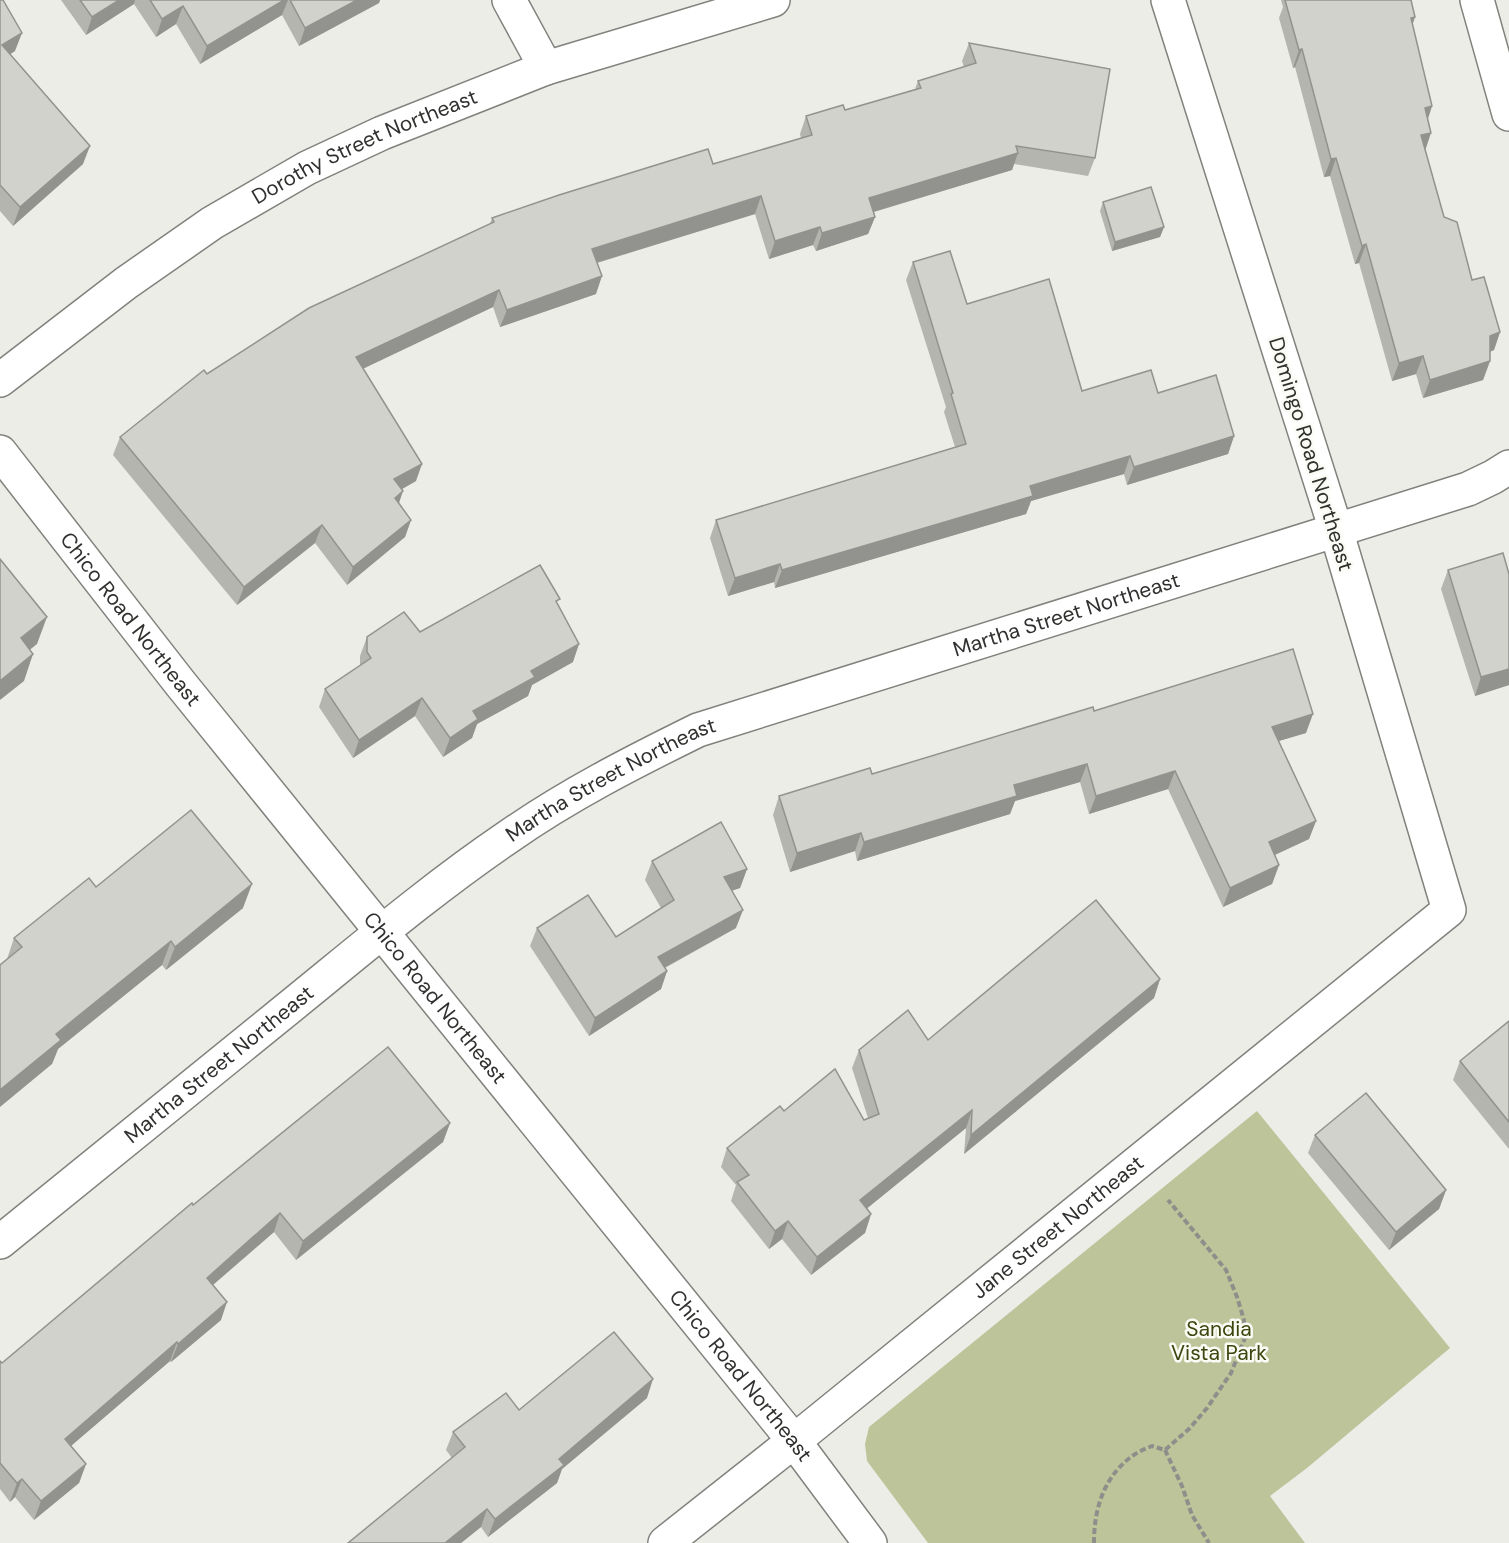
<svg xmlns="http://www.w3.org/2000/svg" width="1509" height="1543" font-family="'DM Sans',sans-serif">
  <style>
    .park { fill: #bdc49a }
    .lines { fill: none; stroke-linecap: round; stroke-linejoin: round }
    .street-casing { stroke: #81827d; stroke-width: 36 }
    .path { stroke: #8e8f8b; stroke-width: 4; stroke-dasharray: 6 3; stroke-linecap: butt }
    .street { stroke: #fff; stroke-width: 33 }
    .wall { fill: #b4b5af }
    .shaded-wall { fill: #92938f }
    .building { fill: #d1d2cc; stroke: #92938f; stroke-width: 1.5 }
    .labels { text-anchor: middle; stroke-width: 5; stroke-linejoin: round; paint-order: stroke }
    .street-label { font-size: 21px; fill: #30302e; stroke: #f9fbf4 }
    .park-label { font-size: 21px; fill: #3d440d; stroke: #f9fbf4 }
  </style>
  <rect width="100%" height="100%" fill="#ecede7"/>
  <!-- park -->
  <path class="park" d="M 1257,1111 L 1450,1348 L 1307,1468 L 1270,1496 L 1305,1543 L 928,1543 L 867,1461 L 865,1444 L 869,1427 Z"/>
  <g class="lines">
    <defs>
      <g id="street">
        <path d="M 509,0 L 546,68"/>
        <path d="M 1477,0 L 1509,114"/>
        <path id="s1" d="M 0,380 L 126,283 L 212,223 L 307,168 L 382,133 L 546,68 L 773,0"/>
        <path id="s2" d="M 0,452 L 180,683 L 794,1441 L 870,1543"/>
        <path id="s3" d="M 0,1242 C 92,1167 184,1093 275,1019 C 352,957 427,892 508,837 C 568,795 633,762 698,730 L 1468,489 L 1493,477 L 1509,467"/>
        <path id="s4" d="M 665,1543 L 794,1441 L 1449,910 L 1336,530 L 1168,0"/>
      </g>
    </defs>
    <!-- street casing -->
    <use href="#street" class="street-casing"/>
    <!-- path -->
    <g class="path">
      <path d="M 1165,1450 L 1182,1486 L 1192,1515 L 1209,1543"/>
      <path d="M 1094,1543 C 1094,1510 1103,1478 1131,1457 C 1137,1452 1145,1449 1152,1446 L 1165,1450 L 1190,1428 L 1207,1408 L 1231,1373 L 1245,1338 L 1244,1320 L 1237,1297 L 1226,1270 L 1168,1200"/>
    </g>
    <!-- street -->
    <use href="#street" class="street"/>
  </g>
  <!-- wall -->
  <g class="wall">
    <path d="M 0,0 L 15,51 L 10,54 L 83,164 L 13,226 L 0,211 Z"/>
    <path d="M 61,0 L 380,0 L 379,3 L 299,46 L 282,15 L 200,64 L 176,24 L 156,37 L 134,4 L 86,35 Z"/>
    <path d="M 1281,0 L 1411,0 L 1415,17 L 1412,25 L 1432,106 L 1428,119 L 1425,150 L 1444,217 L 1472,280 L 1500,332 L 1494,350 L 1490,352 L 1490,361 L 1483,380 L 1423,398 L 1416,374 L 1392,381 L 1359,263 L 1355,264 L 1330,176 L 1324,177 L 1295,67 L 1293,68 L 1279,18 L 1283,7 Z"/>
    <path d="M 969,43 L 1095,158 L 1088,176 L 1014,164 L 1012,170 L 874,212 L 875,217 L 868,234 L 816,251 L 813,245 L 769,259 L 755,214 L 597,263 L 596,294 L 500,327 L 493,307 L 363,368 L 416,481 L 402,489 L 399,503 L 411,520 L 405,537 L 347,585 L 315,543 L 237,605 L 113,455 L 120,437 L 207,374 L 490,224 L 492,218 L 713,164 L 801,138 L 800,134 L 806,116 L 845,110 L 915,89 L 918,81 L 964,67 L 962,61 Z"/>
    <path d="M 1103,202 L 1164,227 L 1160,237 L 1112,251 L 1100,211 Z"/>
    <path d="M 913,262 L 967,304 L 1082,391 L 1158,393 L 1234,436 L 1228,454 L 1127,485 L 1124,474 L 1031,501 L 1026,514 L 775,588 L 774,582 L 728,596 L 710,538 L 716,520 L 955,447 L 944,412 L 946,407 L 906,280 Z"/>
    <path d="M 1448,570 L 1509,574 L 1509,685 L 1475,696 L 1441,589 Z"/>
    <path d="M 558,605 L 573,662 L 532,685 L 528,696 L 477,724 L 472,738 L 443,757 L 415,716 L 353,758 L 319,707 L 325,689 L 360,666 L 360,656 L 367,637 L 420,632 Z"/>
    <path d="M 1094,711 L 1306,733 L 1279,741 L 1316,821 L 1309,839 L 1274,855 L 1279,865 L 1272,884 L 1223,907 L 1168,789 L 1089,814 L 1080,782 L 1015,801 L 1010,814 L 857,861 L 855,851 L 790,872 L 773,815 L 779,796 L 872,774 Z"/>
    <path d="M 652,861 L 747,869 L 740,888 L 732,891 L 736,928 L 665,968 L 667,971 L 661,989 L 589,1036 L 530,946 L 537,928 L 616,937 L 661,908 L 645,880 Z"/>
    <path d="M 96,887 L 243,908 L 166,970 L 162,965 L 58,1049 L 52,1064 L 7,959 L 14,938 Z"/>
    <path d="M 1160,979 L 1154,998 L 964,1154 L 966,1128 L 867,1208 L 871,1214 L 865,1233 L 811,1275 L 782,1239 L 769,1249 L 731,1201 L 736,1185 L 721,1167 L 727,1148 L 784,1111 L 864,1120 L 868,1118 L 852,1068 L 859,1050 L 928,1040 Z"/>
    <path d="M 1509,1021 L 1509,1149 L 1453,1080 L 1460,1061 Z"/>
    <path d="M 450,1123 L 443,1142 L 296,1260 L 274,1232 L 213,1285 L 221,1320 L 171,1362 L 170,1361 L 71,1446 L 86,1464 L 79,1483 L 34,1520 L 15,1497 L 10,1502 L 0,1489 L 0,1361 L 2,1363 L 193,1205 Z"/>
    <path d="M 1315,1135 L 1446,1190 L 1439,1209 L 1389,1250 L 1308,1153 Z"/>
    <path d="M 647,1398 L 562,1469 L 557,1483 L 488,1537 L 481,1527 L 461,1543 L 348,1543 L 452,1458 L 446,1450 L 453,1432 L 519,1410 Z"/>
  </g>
  <!-- shaded-wall -->
  <g class="shaded-wall">
    <path d="M 119,0 L 135,0 L 134,4 L 86,35 L 92,17 Z"/>
    <path d="M 284,0 L 288,0 L 282,15 L 200,64 L 207,46 Z"/>
    <path d="M 357,0 L 380,0 L 379,3 L 299,46 L 305,28 Z"/>
    <path d="M 183,6 L 176,24 L 156,37 L 162,19 Z"/>
    <path d="M 1415,17 L 1409,35 L 1411,18 Z"/>
    <path d="M 22,33 L 15,51 L 0,61 L 2,45 Z"/>
    <path d="M 1302,49 L 1295,67 L 1293,68 L 1299,50 Z"/>
    <path d="M 1432,106 L 1426,124 L 1425,108 Z"/>
    <path d="M 1431,133 L 1425,151 L 1421,135 Z"/>
    <path d="M 90,146 L 83,164 L 13,226 L 20,207 Z"/>
    <path d="M 1018,153 L 1012,170 L 863,215 L 869,198 Z"/>
    <path d="M 1336,158 L 1330,176 L 1324,177 L 1331,159 Z"/>
    <path d="M 761,196 L 755,214 L 586,266 L 592,249 Z"/>
    <path d="M 875,217 L 868,234 L 816,251 L 822,233 Z"/>
    <path d="M 820,227 L 813,245 L 769,259 L 775,241 Z"/>
    <path d="M 1164,227 L 1160,237 L 1112,251 L 1115,242 Z"/>
    <path d="M 1366,244 L 1359,263 L 1355,264 L 1362,246 Z"/>
    <path d="M 602,276 L 596,294 L 500,327 L 507,310 Z"/>
    <path d="M 499,290 L 493,307 L 350,375 L 356,357 Z"/>
    <path d="M 1500,332 L 1494,350 L 1483,354 L 1490,336 Z"/>
    <path d="M 1423,356 L 1416,374 L 1392,381 L 1399,363 Z"/>
    <path d="M 1490,361 L 1483,380 L 1423,398 L 1430,380 Z"/>
    <path d="M 1234,436 L 1228,454 L 1127,485 L 1134,467 Z"/>
    <path d="M 1130,456 L 1124,474 L 1031,501 L 1026,514 L 775,588 L 782,570 L 1030,486 Z"/>
    <path d="M 422,464 L 416,481 L 388,497 L 394,479 Z"/>
    <path d="M 403,491 L 397,509 L 395,498 Z"/>
    <path d="M 411,520 L 405,537 L 347,585 L 353,567 Z"/>
    <path d="M 322,525 L 315,543 L 237,605 L 244,587 Z"/>
    <path d="M 780,564 L 774,582 L 728,596 L 735,578 Z"/>
    <path d="M 47,617 L 37,644 L 11,665 L 21,638 Z"/>
    <path d="M 579,644 L 573,662 L 532,685 L 528,696 L 477,724 L 472,738 L 443,757 L 450,738 L 473,711 L 531,671 Z"/>
    <path d="M 33,654 L 24,681 L 0,700 L 0,681 Z"/>
    <path d="M 1509,669 L 1509,685 L 1475,696 L 1481,677 Z"/>
    <path d="M 422,698 L 415,716 L 353,758 L 359,740 Z"/>
    <path d="M 1313,714 L 1306,733 L 1265,745 L 1272,727 Z"/>
    <path d="M 1087,764 L 1080,782 L 1015,801 L 1010,814 L 857,861 L 864,842 L 1014,785 Z"/>
    <path d="M 1175,771 L 1168,789 L 1089,814 L 1096,796 Z"/>
    <path d="M 1316,821 L 1309,839 L 1262,861 L 1269,842 Z"/>
    <path d="M 861,833 L 855,851 L 790,872 L 797,853 Z"/>
    <path d="M 1279,865 L 1272,884 L 1223,907 L 1230,888 Z"/>
    <path d="M 747,869 L 740,888 L 717,895 L 724,877 Z"/>
    <path d="M 252,884 L 243,908 L 166,970 L 175,947 Z"/>
    <path d="M 743,910 L 736,928 L 651,975 L 658,957 Z"/>
    <path d="M 171,941 L 162,965 L 58,1049 L 52,1064 L 0,1107 L 0,1090 L 56,1034 Z"/>
    <path d="M 667,971 L 661,989 L 589,1036 L 595,1018 Z"/>
    <path d="M 1160,979 L 1154,998 L 964,1154 L 971,1135 Z"/>
    <path d="M 972,1110 L 966,1128 L 854,1219 L 860,1200 Z"/>
    <path d="M 450,1123 L 443,1142 L 296,1260 L 303,1241 Z"/>
    <path d="M 1446,1190 L 1439,1209 L 1389,1250 L 1396,1232 Z"/>
    <path d="M 280,1213 L 274,1232 L 200,1296 L 207,1278 Z"/>
    <path d="M 871,1214 L 865,1233 L 811,1275 L 817,1257 Z"/>
    <path d="M 788,1221 L 782,1239 L 769,1249 L 775,1231 Z"/>
    <path d="M 227,1302 L 221,1320 L 171,1362 L 178,1344 Z"/>
    <path d="M 177,1342 L 170,1361 L 58,1457 L 65,1439 Z"/>
    <path d="M 653,1379 L 647,1398 L 562,1469 L 557,1483 L 488,1537 L 495,1519 L 559,1459 Z"/>
    <path d="M 86,1464 L 79,1483 L 34,1520 L 41,1501 Z"/>
    <path d="M 22,1479 L 15,1497 L 10,1502 L 17,1483 Z"/>
    <path d="M 487,1509 L 481,1527 L 461,1543 L 445,1543 Z"/>
  </g>
  <!-- building -->
  <g class="building">
    <path d="M 0,0 L 3,0 L 22,33 L 2,45 L 90,146 L 20,207 L 0,185 Z"/>
    <path d="M 80,0 L 119,0 L 92,17 Z"/>
    <path d="M 150,0 L 284,0 L 207,46 L 183,6 L 162,19 Z"/>
    <path d="M 290,0 L 357,0 L 305,28 Z"/>
    <path d="M 1285,0 L 1411,0 L 1415,17 L 1411,18 L 1432,106 L 1425,108 L 1431,133 L 1421,135 L 1444,217 L 1457,222 L 1472,280 L 1484,277 L 1500,332 L 1490,336 L 1490,361 L 1430,380 L 1423,356 L 1399,363 L 1366,244 L 1362,246 L 1336,158 L 1331,159 L 1302,49 L 1299,50 Z"/>
    <path d="M 969,43 L 1110,69 L 1095,158 L 1016,146 L 1018,153 L 869,198 L 875,217 L 822,233 L 820,227 L 775,241 L 761,196 L 592,249 L 602,276 L 507,310 L 499,290 L 356,357 L 422,464 L 394,479 L 403,491 L 395,498 L 411,520 L 353,567 L 322,525 L 244,587 L 120,437 L 204,370 L 207,374 L 309,308 L 494,222 L 492,218 L 559,195 L 708,149 L 713,164 L 812,135 L 806,116 L 843,105 L 845,110 L 921,88 L 918,81 L 976,63 Z"/>
    <path d="M 1151,187 L 1164,227 L 1115,242 L 1103,202 Z"/>
    <path d="M 950,251 L 967,304 L 1049,279 L 1082,391 L 1151,370 L 1158,393 L 1216,375 L 1234,436 L 1134,467 L 1130,456 L 1030,486 L 1033,496 L 782,570 L 780,564 L 735,578 L 716,520 L 966,444 L 951,394 L 953,393 L 913,262 Z"/>
    <path d="M 1503,553 L 1509,574 L 1509,669 L 1481,677 L 1448,570 Z"/>
    <path d="M 0,559 L 47,617 L 21,638 L 33,654 L 0,681 Z"/>
    <path d="M 540,565 L 560,599 L 556,601 L 579,644 L 531,671 L 535,677 L 473,711 L 478,719 L 450,738 L 422,698 L 359,740 L 325,689 L 371,658 L 367,652 L 367,637 L 404,612 L 420,632 Z"/>
    <path d="M 1293,649 L 1313,714 L 1272,727 L 1316,821 L 1269,842 L 1279,865 L 1230,888 L 1175,771 L 1096,796 L 1087,764 L 1014,785 L 1017,796 L 864,842 L 861,833 L 797,853 L 779,796 L 870,768 L 872,774 L 1093,707 L 1094,711 Z"/>
    <path d="M 191,810 L 252,884 L 175,947 L 171,941 L 56,1034 L 61,1040 L 0,1090 L 0,965 L 22,947 L 14,938 L 89,878 L 96,887 Z"/>
    <path d="M 721,822 L 747,869 L 724,877 L 743,910 L 658,957 L 667,971 L 595,1018 L 537,928 L 588,895 L 616,937 L 674,900 L 652,861 Z"/>
    <path d="M 1096,900 L 1160,979 L 971,1135 L 972,1110 L 860,1200 L 871,1214 L 817,1257 L 788,1221 L 775,1231 L 737,1182 L 749,1175 L 727,1148 L 780,1106 L 784,1111 L 835,1069 L 864,1120 L 879,1114 L 859,1050 L 908,1010 L 928,1040 Z"/>
    <path d="M 1509,1021 L 1509,1122 L 1460,1061 Z"/>
    <path d="M 388,1047 L 450,1123 L 303,1241 L 280,1213 L 207,1278 L 227,1302 L 178,1344 L 177,1342 L 65,1439 L 86,1464 L 41,1501 L 22,1479 L 17,1483 L 0,1463 L 0,1361 L 2,1363 L 192,1203 L 193,1205 Z"/>
    <path d="M 1366,1093 L 1446,1190 L 1396,1232 L 1315,1135 Z"/>
    <path d="M 614,1332 L 653,1379 L 559,1459 L 564,1465 L 495,1519 L 487,1509 L 445,1543 L 348,1543 L 465,1447 L 453,1432 L 506,1393 L 519,1410 Z"/>
  </g>
  <g class="labels">
    <!-- street labels -->
    <g class="street-label">
      <text dy="7" stroke="none"><textPath href="#s1" startOffset="435">Dorothy Street Northeast</textPath></text>
      <text transform="translate(1311 454) rotate(73)" y="7">Domingo Road Northeast</text>
      <text dy="7" stroke="none"><textPath href="#s3" startOffset="1254">Martha Street Northeast</textPath></text>
      <text dy="7" stroke="none"><textPath href="#s2" startOffset="212">Chico Road Northeast</textPath></text>
      <text dy="7" stroke="none"><textPath href="#s3" startOffset="768">Martha Street Northeast</textPath></text>
      <text dy="7" stroke="none"><textPath href="#s2" startOffset="698">Chico Road Northeast</textPath></text>
      <text dy="7" stroke="none"><textPath href="#s3" startOffset="282">Martha Street Northeast</textPath></text>
      <text dy="7" stroke="none"><textPath href="#s4" startOffset="504">Jane Street Northeast</textPath></text>
      <text dy="7" stroke="none"><textPath href="#s2" startOffset="1184">Chico Road Northeast</textPath></text>
    </g>
    <!-- park labels -->
    <g class="park-label">
      <text x="1219" y="1336">Sandia<tspan x="1219" dy="24">Vista Park</tspan></text>
    </g>
  </g>
</svg>
